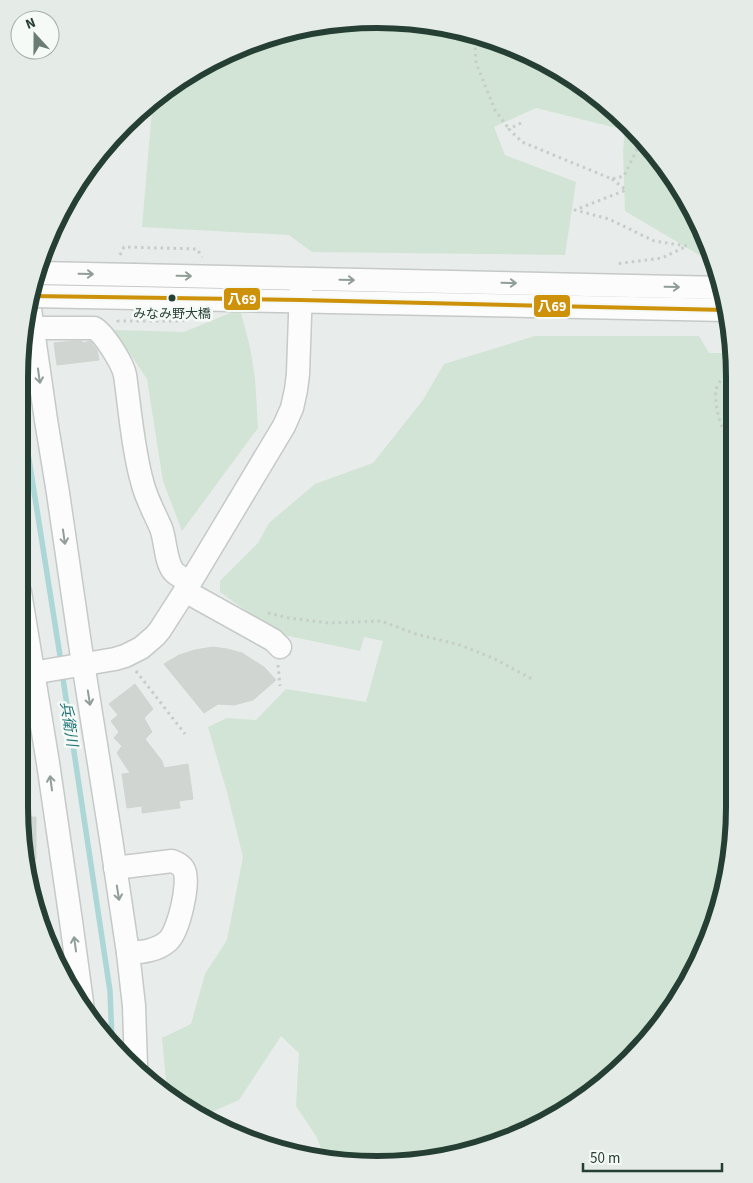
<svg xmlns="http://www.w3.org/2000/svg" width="753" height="1183" font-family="'Source Sans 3','Noto Sans JP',sans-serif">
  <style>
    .green { fill: #d2e4d5 }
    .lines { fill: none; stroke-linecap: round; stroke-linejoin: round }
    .stream { stroke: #acd7d6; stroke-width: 5.5 }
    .building { fill: #d0d5d2; stroke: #d0d5d2 }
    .minor-casing { stroke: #c5c9c7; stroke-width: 25 }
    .path { stroke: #c6cec9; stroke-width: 3; stroke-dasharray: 2.5 4; stroke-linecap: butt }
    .minor { stroke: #fcfcfc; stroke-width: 22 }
    .minor-bridge-casing { stroke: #c5c9c7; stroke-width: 25; stroke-linecap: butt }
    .minor-bridge { stroke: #fcfcfc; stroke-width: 22 }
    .bus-1-casing { stroke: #f6faf7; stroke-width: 8 }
    .bus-1 { stroke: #cd910a; stroke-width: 4 }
    .oneway { stroke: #919e98 }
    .bus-dot { fill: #263f34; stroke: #f6faf7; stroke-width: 2 }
    .labels { text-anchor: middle; stroke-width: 5; stroke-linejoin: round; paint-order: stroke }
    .bus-label { font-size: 13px; fill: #263f34; stroke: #f6faf7 }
    .water-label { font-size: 15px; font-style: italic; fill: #237677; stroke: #f6faf7 }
    .rim { fill: none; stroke: #263f34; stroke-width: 6 }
    .line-badge { stroke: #f6faf7; stroke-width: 2 }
    .badge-label { font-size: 14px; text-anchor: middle; font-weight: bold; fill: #fff }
  </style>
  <rect width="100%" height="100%" fill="#e8ecea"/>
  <!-- green -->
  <g class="green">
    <path d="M 353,20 L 423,22 L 491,38 L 555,67 L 612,107 L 660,158 L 697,219 L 713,259 L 706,259 L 625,211 L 623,151 L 625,130 L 536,108 L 494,127 L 505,155 L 576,182 L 565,255 L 312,252 L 289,235 L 142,227 L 153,98 L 158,93 L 218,56 L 284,31 Z"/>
    <path d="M 240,309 L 250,347 L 255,378 L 258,428 L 182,531 L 163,481 L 147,379 L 114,330 L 184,332 Z"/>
    <path d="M 535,336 L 699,336 L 709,353 L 733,353 L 731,853 L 707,944 L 646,1042 L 575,1104 L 469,1152 L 353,1163 L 328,1158 L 324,1155 L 316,1136 L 296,1106 L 299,1053 L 281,1036 L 239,1100 L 207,1114 L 167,1090 L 162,1038 L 191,1024 L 205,974 L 227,940 L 243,857 L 227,792 L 208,727 L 227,718 L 256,720 L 286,689 L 366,702 L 383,641 L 364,637 L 360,651 L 279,634 L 220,592 L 220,581 L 258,543 L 269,523 L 315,484 L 373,463 L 423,400 L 444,364 Z"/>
  </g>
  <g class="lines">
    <!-- stream -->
    <g class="stream">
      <path d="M 21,409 L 61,662"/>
      <path d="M 62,672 L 110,991 L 112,1041"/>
    </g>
  </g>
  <!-- building -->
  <g class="building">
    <path d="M 74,341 L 82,341 L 83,343 L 90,341 L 97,350 L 99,360 L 57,365 L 54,343 Z"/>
    <path d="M 213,647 L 227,649 L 242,653 L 264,667 L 276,680 L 253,700 L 234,705 L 218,704 L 204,713 L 164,664 L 179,655 L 195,650 Z"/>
    <path d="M 135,684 L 153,709 L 144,718 L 152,732 L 145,739 L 162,761 L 164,768 L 188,764 L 193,799 L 179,801 L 180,808 L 142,813 L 142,806 L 127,808 L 122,774 L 130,773 L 117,753 L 122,746 L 114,738 L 119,732 L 111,721 L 118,715 L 109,704 Z"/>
    <path d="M 20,817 L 36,817 L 36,859 L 28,860 Z"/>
  </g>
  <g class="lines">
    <defs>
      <g id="minor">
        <path d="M 135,275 L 723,288"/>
        <path d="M 135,298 L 726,310"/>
        <path d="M 29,302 L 46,420 L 58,493 L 80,644 L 111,839 L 128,953 L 134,1006 L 136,1066"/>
        <path d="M 22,328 L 94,328 C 104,333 123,364 125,375 C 130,410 133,451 143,485 C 147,500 155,514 161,528 C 166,541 165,562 174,572 C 178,576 185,579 190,582"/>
        <path d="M 185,591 L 273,640 L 280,647"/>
        <path d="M 20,592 L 48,763 L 71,921 L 83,1010"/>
        <path d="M 20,675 L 115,659 L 125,656 L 141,648 L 155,636 L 160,630 L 185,591 L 284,426 L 292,408 L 296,390 L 298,374 L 301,287"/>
        <path d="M 115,868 L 172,861 C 177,863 182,865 184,870 C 190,882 179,931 168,941 C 157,951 142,952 128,953"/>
      </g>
    </defs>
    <!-- minor casing -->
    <use href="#minor" class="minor-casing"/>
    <!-- path -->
    <g class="path">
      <path d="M 478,35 L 475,44 L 476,63 L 495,110 L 509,129"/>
      <path d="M 521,123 L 509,129 L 522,142 L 612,179 L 624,176 L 642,139"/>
      <path d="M 612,179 L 626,190 L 575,210 L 609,219 L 654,241 L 687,246 L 662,258 L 615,264"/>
      <path d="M 120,255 L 124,247 L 197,249 L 202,257"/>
      <path d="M 118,320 L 118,321 L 181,321 L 185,320"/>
      <path d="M 733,443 C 722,432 718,418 716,403 C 716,399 715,394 716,391 C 717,382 726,375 733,370"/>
      <path d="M 268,613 L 289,618 L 329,623 L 381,621 L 416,634 L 460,645 L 493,658 L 532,679"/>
      <path d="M 278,665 L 280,686"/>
      <path d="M 136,671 L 185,734"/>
    </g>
    <!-- minor -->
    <use href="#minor" class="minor"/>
    <defs>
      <g id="minor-bridge">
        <path d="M 37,273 L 135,275"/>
        <path d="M 31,296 L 135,298"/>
      </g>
    </defs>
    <!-- minor-bridge casing -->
    <use href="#minor-bridge" class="minor-bridge-casing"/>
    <!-- minor-bridge -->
    <use href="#minor-bridge" class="minor-bridge"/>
    <defs>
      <path id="bus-1" d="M 31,296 L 300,300 L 726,310"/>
    </defs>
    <!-- bus-1 casing -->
    <use href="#bus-1" class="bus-1-casing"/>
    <!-- bus-1 -->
    <use href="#bus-1" class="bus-1"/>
  </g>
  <!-- one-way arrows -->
  <defs><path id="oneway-shaft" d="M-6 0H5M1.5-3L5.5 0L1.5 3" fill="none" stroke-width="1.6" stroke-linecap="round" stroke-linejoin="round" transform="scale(1.25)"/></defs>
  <g class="oneway">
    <use href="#oneway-shaft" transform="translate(86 274) rotate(1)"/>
    <use href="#oneway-shaft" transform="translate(184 276) rotate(1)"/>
    <use href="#oneway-shaft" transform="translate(347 280) rotate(1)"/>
    <use href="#oneway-shaft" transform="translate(509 283) rotate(1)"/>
    <use href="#oneway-shaft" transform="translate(672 287) rotate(1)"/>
    <use href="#oneway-shaft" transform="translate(39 376) rotate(82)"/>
    <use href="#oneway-shaft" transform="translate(64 537) rotate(82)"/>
    <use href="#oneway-shaft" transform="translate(89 698) rotate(81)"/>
    <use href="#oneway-shaft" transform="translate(51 783) rotate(-98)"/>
    <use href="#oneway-shaft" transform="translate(118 893) rotate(81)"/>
    <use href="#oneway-shaft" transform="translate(75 944) rotate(-98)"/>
  </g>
  <!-- markers -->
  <circle class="bus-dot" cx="172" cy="298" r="4.5"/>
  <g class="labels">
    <!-- bus labels -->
    <g class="bus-label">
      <text x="172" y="318">みなみ野大橋</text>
    </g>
    <!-- water labels -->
    <g class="water-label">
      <text transform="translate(69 724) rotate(81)" y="5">兵衛川</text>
    </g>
  </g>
  <!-- crop -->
  <path d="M0 0H753V1183H0ZM377 28H377A349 349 0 0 1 726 377V807A349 349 0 0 1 377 1156H377A349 349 0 0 1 28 807V377A349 349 0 0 1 377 28Z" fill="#e5ebe7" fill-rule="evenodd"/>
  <path class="rim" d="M377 28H377A349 349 0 0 1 726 377V807A349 349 0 0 1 377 1156H377A349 349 0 0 1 28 807V377A349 349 0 0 1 377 28Z"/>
  <g class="line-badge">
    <rect x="223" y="287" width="38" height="24" rx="5" fill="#cd910a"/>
    <rect x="533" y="294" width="38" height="24" rx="5" fill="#cd910a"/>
  </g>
  <g class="badge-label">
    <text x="242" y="304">八69</text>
    <text x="552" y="311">八69</text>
  </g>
  <!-- north arrow -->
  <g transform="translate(35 35) rotate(339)"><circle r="24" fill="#f6faf7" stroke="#a3afa9"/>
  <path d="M0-4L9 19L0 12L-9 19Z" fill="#6a7c74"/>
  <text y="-8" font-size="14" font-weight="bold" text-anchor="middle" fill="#263f34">N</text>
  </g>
  <!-- scale -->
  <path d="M583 1163v8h139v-8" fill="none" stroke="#263f34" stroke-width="2.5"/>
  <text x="590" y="1163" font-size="15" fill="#263f34" stroke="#f6faf7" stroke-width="4" paint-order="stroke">50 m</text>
</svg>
